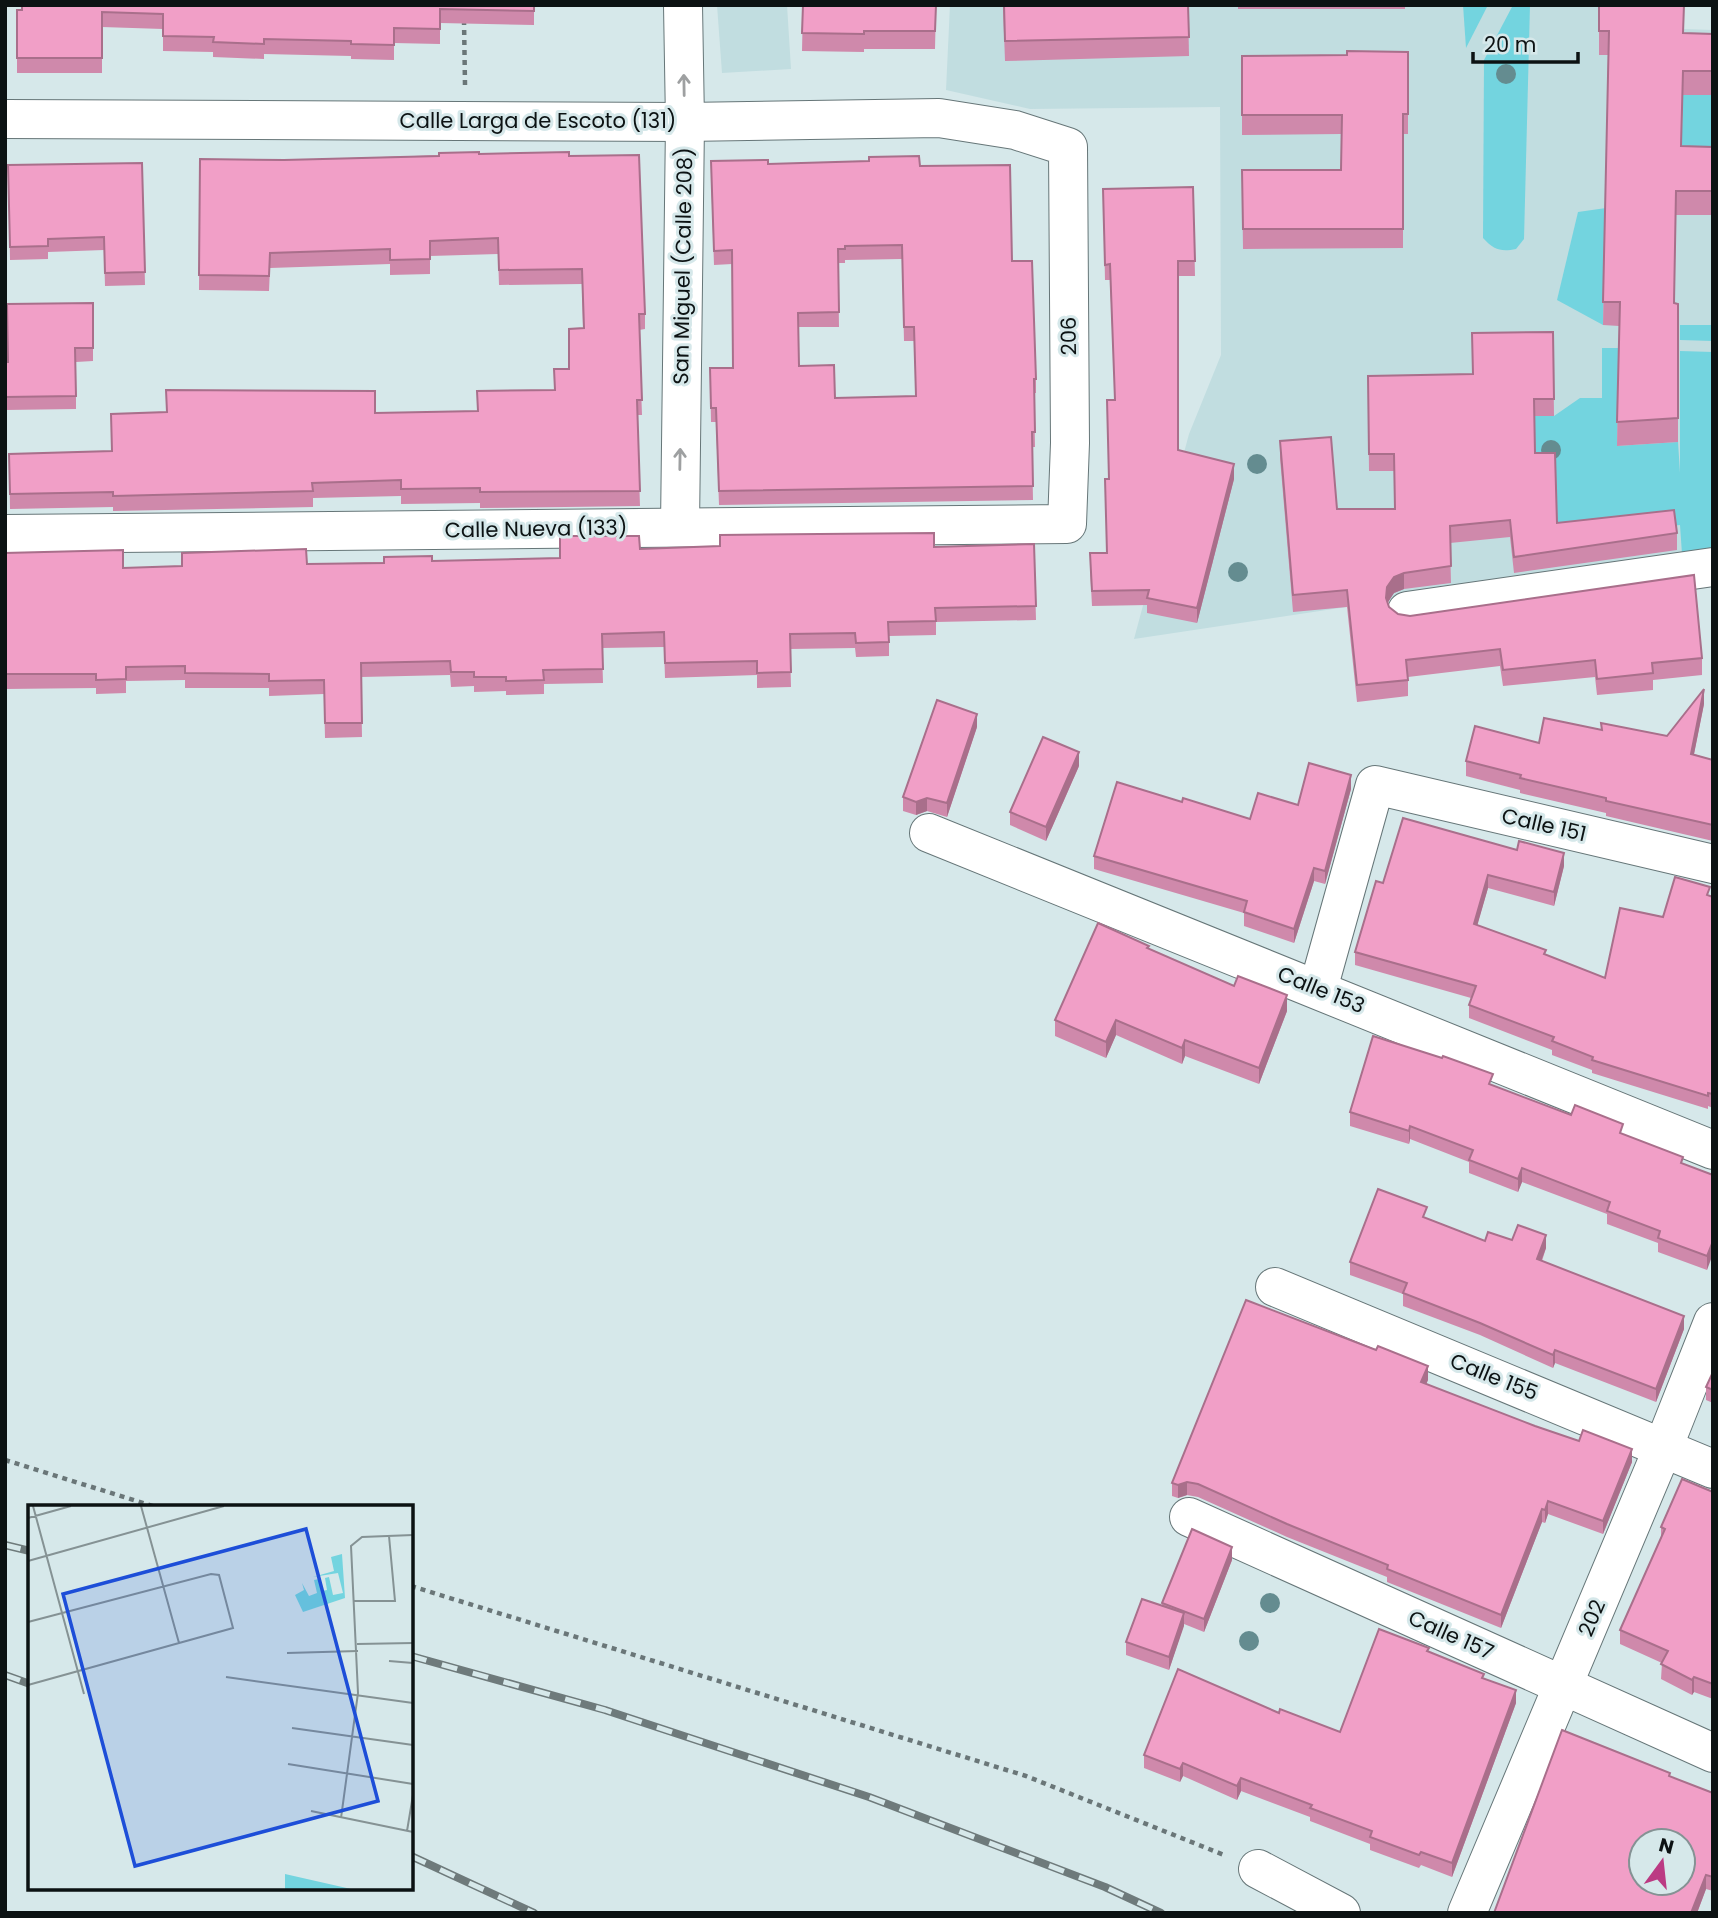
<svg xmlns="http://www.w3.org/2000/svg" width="1718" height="1918" font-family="Poppins,sans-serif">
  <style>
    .built { fill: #c1dde0 }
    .green { fill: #73d4df }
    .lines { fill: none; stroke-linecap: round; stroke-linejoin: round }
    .minor-casing { stroke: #667678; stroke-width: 40 }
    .path { stroke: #6a7678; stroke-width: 4.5; stroke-dasharray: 5 5; stroke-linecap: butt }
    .minor { stroke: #fff; stroke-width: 38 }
    .rail-casing { stroke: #6e7a7b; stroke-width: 8 }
    .rail { stroke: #d6e8ea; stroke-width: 5; stroke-dasharray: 16; stroke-linecap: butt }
    .tree { fill: #648c90 }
    .wall { fill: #cf89ab; fill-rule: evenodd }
    .shaded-wall { fill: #a96f8b }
    .building { fill: #f19fc7; stroke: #a96f8b; stroke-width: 2; fill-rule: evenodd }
    .oneway { stroke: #9ea0a1 }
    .labels { text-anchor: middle; stroke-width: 6; stroke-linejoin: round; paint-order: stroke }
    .street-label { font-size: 21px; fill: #0c1213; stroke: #d6e8ea }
    .inset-road { fill: none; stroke: #859294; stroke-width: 2 }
    .view { fill: #1d4ed8; fill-opacity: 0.15; stroke: #1d4ed8; stroke-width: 3.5 }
    .inset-edge { fill: none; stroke: #0c1213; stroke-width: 3.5 }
  </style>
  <rect width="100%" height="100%" fill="#d6e8ea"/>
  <!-- built -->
  <g class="built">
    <path d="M 717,5 L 787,5 L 791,69 L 722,73 Z"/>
    <path d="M 950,5 L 1684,5 L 1684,29 L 1713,30 L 1713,552 L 1134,639 L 1189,434 L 1221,355 L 1220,107 L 1030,109 L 946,90 Z"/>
  </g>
  <!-- green -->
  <g class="green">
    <path d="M 1463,5 L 1488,5 L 1466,48 Z"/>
    <path d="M 1513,5 L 1530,5 L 1524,239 L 1516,249 C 1501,252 1494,250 1483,238 L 1484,60 Z"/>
    <path d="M 1683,95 L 1713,95 L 1713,171 L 1681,170 Z"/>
    <path d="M 1606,208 L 1603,325 L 1557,300 L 1578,212 Z"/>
    <path d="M 1680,325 L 1713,325 L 1713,341 L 1680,340 Z"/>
    <path d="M 1602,348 L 1620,348 L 1617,446 L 1678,442 L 1680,473 L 1680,351 L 1713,352 L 1713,549 L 1682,554 L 1680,525 L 1557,539 L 1535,470 L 1534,416 L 1554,416 L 1580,398 L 1602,398 Z"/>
  </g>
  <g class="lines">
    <defs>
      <g id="minor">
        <path d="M 5,119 L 685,122 L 939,118 L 1015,130 L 1068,147 L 1070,443 L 1067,524 L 5,534"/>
        <path d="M 680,527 L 685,122 L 683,5"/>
        <path d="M 1407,611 L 1713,567"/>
        <path d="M 929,833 L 1713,1150"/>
        <path d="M 1318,989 L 1375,785 L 1713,864"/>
        <path d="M 1275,1287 L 1713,1469"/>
        <path d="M 1189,1517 L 1713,1753"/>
        <path d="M 1258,1869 L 1341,1913"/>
        <path d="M 1467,1913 L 1663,1448 L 1713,1322"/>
      </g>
    </defs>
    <!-- minor casing -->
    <use href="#minor" class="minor-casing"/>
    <!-- path -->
    <g class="path">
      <path d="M 464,20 L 465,85"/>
      <path d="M 5,1460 L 156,1507"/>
      <path d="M 411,1586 L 1026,1776 L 1224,1855"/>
    </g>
    <!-- minor -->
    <use href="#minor" class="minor"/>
    <defs>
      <g id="rail">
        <path d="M 5,1545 L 30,1551"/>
        <path d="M 411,1656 L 605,1710 L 869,1797 L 1105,1887 L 1161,1913"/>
        <path d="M 5,1675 L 30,1684"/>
        <path d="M 411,1856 L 534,1913"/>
      </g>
    </defs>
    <!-- rail casing -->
    <use href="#rail" class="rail-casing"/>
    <!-- rail -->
    <use href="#rail" class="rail"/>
  </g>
  <!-- trees -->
  <g class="tree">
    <circle cx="1506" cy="74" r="10"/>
    <circle cx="1551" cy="450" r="10"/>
    <circle cx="1257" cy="464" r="10"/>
    <circle cx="1238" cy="572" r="10"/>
    <circle cx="1270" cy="1603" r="10"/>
    <circle cx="1249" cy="1641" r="10"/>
  </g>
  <!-- wall -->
  <g class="wall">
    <path d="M 534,5 L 534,25 L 440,23 L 440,44 L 394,43 L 394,60 L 351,59 L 351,56 L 264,54 L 264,59 L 213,57 L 213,52 L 163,51 L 163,29 L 102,27 L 102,73 L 17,73 L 17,10 Z"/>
    <path d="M 803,5 L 936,5 L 935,49 L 864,49 L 864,52 L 802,51 Z"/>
    <path d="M 1003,5 L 1188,5 L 1189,56 L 1005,61 Z"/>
    <rect x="1238" y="5" width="167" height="4"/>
    <path d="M 1599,5 L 1684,33 L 1713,34 L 1713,95 L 1683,95 L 1681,146 L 1713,147 L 1713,215 L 1676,215 L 1674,303 L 1678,304 L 1678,442 L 1617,446 L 1619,326 L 1603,325 L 1608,55 L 1599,55 Z"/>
    <path d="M 1408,52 L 1408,134 L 1403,134 L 1403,248 L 1243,249 L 1242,170 L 1341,170 L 1341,134 L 1242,135 L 1242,56 L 1347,55 Z"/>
    <path d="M 479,154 L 569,156 L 645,314 L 645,329 L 639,330 L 642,415 L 637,415 L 640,506 L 480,508 L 480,503 L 401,504 L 401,496 L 313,498 L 313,507 L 113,511 L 113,507 L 10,509 L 9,454 L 111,451 L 375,413 L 477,411 L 554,390 L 554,369 L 569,369 L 583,328 L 582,284 L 499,285 L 498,254 L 430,256 L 430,274 L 390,275 L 390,264 L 270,268 L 269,291 L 199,290 L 200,159 L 284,160 Z"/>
    <path d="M 142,163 L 145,285 L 105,286 L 104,250 L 48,252 L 48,259 L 10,260 L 8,165 Z"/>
    <path d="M 768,164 L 920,166 L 1012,261 L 1036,379 L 1036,393 L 1034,393 L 1035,447 L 1032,447 L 1033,500 L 719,505 L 716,422 L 711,422 L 710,368 L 733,368 L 732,264 L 714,265 L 711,175 ZM 902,259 L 904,341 L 914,341 L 916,396 L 835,398 L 799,366 L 799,327 L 839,327 L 838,263 L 845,263 L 845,260 Z"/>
    <path d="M 1193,187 L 1195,276 L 1178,276 L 1178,450 L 1234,479 L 1197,623 L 1147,613 L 1147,605 L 1092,606 L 1090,568 L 1090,553 L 1107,553 L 1109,479 L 1115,400 L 1110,280 L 1105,280 L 1103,189 Z"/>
    <path d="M 93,303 L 93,361 L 76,362 L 76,409 L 5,410 L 5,362 L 8,362 Z"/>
    <path d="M 1553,332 L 1554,416 L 1534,416 L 1535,453 L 1557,523 L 1677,533 L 1677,550 L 1514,573 L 1510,537 L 1450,543 L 1451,583 L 1404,589 L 1394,593 L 1387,602 L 1389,607 L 1398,614 L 1702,658 L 1702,675 L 1653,680 L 1653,690 L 1597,695 L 1595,677 L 1503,686 L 1500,666 L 1408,677 L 1408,696 L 1357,702 L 1347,607 L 1293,612 L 1280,458 L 1280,441 L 1337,509 L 1395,509 L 1394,471 L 1369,471 L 1368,376 L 1473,374 Z"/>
    <path d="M 1034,544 L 1036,620 L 936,622 L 936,635 L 889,636 L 889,656 L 856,657 L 855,648 L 790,649 L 791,687 L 757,688 L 757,675 L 665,678 L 664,647 L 602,648 L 603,683 L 544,684 L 544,694 L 506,695 L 506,691 L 474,692 L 474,686 L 451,687 L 450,675 L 361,677 L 362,737 L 325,738 L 324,694 L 269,696 L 269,688 L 185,688 L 185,680 L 126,681 L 126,693 L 96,694 L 96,688 L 5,689 L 5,553 L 123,568 L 560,558 L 640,549 L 934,547 Z"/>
    <path d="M 1704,704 L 1694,754 L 1713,760 L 1713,841 L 1606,816 L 1606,813 L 1520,793 L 1520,790 L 1466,776 L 1466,761 L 1539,743 L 1601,730 L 1601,723 L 1667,736 Z"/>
    <path d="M 977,727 L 947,817 L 927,811 L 916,815 L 903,811 L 903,797 Z"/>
    <path d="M 1079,766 L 1046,841 L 1010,825 L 1010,812 Z"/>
    <path d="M 1351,789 L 1325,884 L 1314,881 L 1294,943 L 1244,926 L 1244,913 L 1094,869 L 1094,856 L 1182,802 L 1250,819 Z"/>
    <path d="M 1564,866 L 1554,906 L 1488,888 L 1477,925 L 1546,955 L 1605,978 L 1663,917 L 1710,896 L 1713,897 L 1713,1108 L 1708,1106 L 1708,1109 L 1592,1073 L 1592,1070 L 1552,1055 L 1552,1050 L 1469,1018 L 1469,1005 L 1471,998 L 1355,965 L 1355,952 L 1383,883 Z"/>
    <path d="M 1149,949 L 1287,1011 L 1259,1084 L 1185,1056 L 1182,1064 L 1116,1035 L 1106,1058 L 1055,1036 L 1055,1020 Z"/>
    <path d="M 1493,1086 L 1623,1134 L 1683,1164 L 1713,1175 L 1707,1270 L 1658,1252 L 1658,1243 L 1607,1224 L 1607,1214 L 1522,1182 L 1518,1192 L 1469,1173 L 1469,1162 L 1410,1139 L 1409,1144 L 1350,1126 L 1350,1112 Z"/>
    <path d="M 1427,1218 L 1485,1241 L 1512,1240 L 1546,1248 L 1542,1261 L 1684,1329 L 1656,1402 L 1555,1363 L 1553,1368 L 1480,1335 L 1403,1306 L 1403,1294 L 1350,1275 L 1350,1262 Z"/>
    <path d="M 1713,1372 L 1713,1403 L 1706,1400 L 1706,1387 Z"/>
    <path d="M 1428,1380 L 1426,1384 L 1535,1426 L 1632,1462 L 1603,1534 L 1548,1514 L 1545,1523 L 1542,1522 L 1501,1628 L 1387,1582 L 1387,1577 L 1287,1537 L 1198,1497 L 1187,1495 L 1178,1498 L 1172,1496 L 1172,1483 Z"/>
    <path d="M 1713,1492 L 1713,1699 L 1694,1692 L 1692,1695 L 1661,1679 L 1662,1663 L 1620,1644 L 1620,1630 L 1661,1539 L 1661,1527 Z"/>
    <path d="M 1232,1560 L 1204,1632 L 1184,1624 L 1169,1670 L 1126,1655 L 1126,1642 L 1162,1606 L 1162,1603 Z"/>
    <path d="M 1484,1679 L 1516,1703 L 1452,1877 L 1421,1865 L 1419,1868 L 1370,1850 L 1370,1844 L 1310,1821 L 1310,1817 L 1241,1791 L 1237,1800 L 1183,1776 L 1180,1782 L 1144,1768 L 1144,1755 L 1279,1713 L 1340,1732 Z"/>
    <path d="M 1670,1777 L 1713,1793 L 1713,1891 L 1706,1889 L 1697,1913 L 1494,1913 Z"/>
  </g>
  <!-- shaded-wall -->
  <g class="shaded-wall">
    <path d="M 1234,464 L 1234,479 L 1197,623 L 1197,608 Z"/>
    <path d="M 1404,573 L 1404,589 L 1394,593 L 1387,604 L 1386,598 L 1387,587 L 1394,577 Z"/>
    <path d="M 1704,689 L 1704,704 L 1691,769 L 1691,754 Z"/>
    <path d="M 977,714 L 977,727 L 947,817 L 947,803 Z"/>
    <path d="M 1079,752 L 1079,766 L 1046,841 L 1046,827 Z"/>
    <path d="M 1351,775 L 1351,789 L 1325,884 L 1325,871 Z"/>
    <path d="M 927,798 L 927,811 L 916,815 L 916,802 Z"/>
    <path d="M 1564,853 L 1564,866 L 1554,906 L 1554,892 Z"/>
    <path d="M 1314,868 L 1314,881 L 1294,943 L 1294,929 Z"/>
    <path d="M 1488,875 L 1488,888 L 1474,937 L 1474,924 Z"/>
    <path d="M 1287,995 L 1287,1011 L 1259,1084 L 1259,1068 Z"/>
    <path d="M 1116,1020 L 1116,1035 L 1106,1058 L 1106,1042 Z"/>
    <path d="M 1185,1040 L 1185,1056 L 1182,1064 L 1182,1048 Z"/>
    <path d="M 1410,1126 L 1410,1139 L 1409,1144 L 1409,1131 Z"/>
    <path d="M 1522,1168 L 1522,1182 L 1518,1192 L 1518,1179 Z"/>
    <path d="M 1546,1235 L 1546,1248 L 1537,1272 L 1537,1259 Z"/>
    <path d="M 1713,1241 L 1713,1254 L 1707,1270 L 1707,1256 Z"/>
    <path d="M 1684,1316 L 1684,1329 L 1656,1402 L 1656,1389 Z"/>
    <path d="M 1555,1350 L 1555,1363 L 1553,1368 L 1553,1355 Z"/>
    <path d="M 1428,1366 L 1428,1380 L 1421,1395 L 1421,1382 Z"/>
    <path d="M 1632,1449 L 1632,1462 L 1603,1534 L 1603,1521 Z"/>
    <path d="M 1187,1482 L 1187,1495 L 1178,1498 L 1178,1485 Z"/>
    <path d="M 1548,1501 L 1548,1514 L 1545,1523 L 1545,1510 Z"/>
    <path d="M 1542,1509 L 1542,1522 L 1501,1628 L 1501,1615 Z"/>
    <path d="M 1232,1547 L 1232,1560 L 1204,1632 L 1204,1619 Z"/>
    <path d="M 1184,1613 L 1184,1626 L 1169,1670 L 1169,1657 Z"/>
    <path d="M 1694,1677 L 1694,1692 L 1692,1695 L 1692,1680 Z"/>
    <path d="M 1516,1690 L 1516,1703 L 1452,1877 L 1452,1863 Z"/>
    <path d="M 1183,1763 L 1183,1776 L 1180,1782 L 1180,1769 Z"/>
    <path d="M 1241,1778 L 1241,1791 L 1237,1800 L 1237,1786 Z"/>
    <path d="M 1706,1875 L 1706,1889 L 1697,1913 L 1691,1913 Z"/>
  </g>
  <!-- building -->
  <g class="building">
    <path d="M 22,5 L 534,5 L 534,11 L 440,9 L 440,29 L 394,28 L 394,45 L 351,44 L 351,41 L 264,39 L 264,44 L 213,42 L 214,37 L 163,36 L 163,14 L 102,12 L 102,58 L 17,58 L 17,10 L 22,10 Z"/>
    <path d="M 803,5 L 936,5 L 935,31 L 864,31 L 864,34 L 802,33 Z"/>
    <path d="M 1004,5 L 1188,5 L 1189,37 L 1005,41 Z"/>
    <path d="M 1599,5 L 1684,5 L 1683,33 L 1713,34 L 1713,71 L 1683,71 L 1681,146 L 1713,147 L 1713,191 L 1676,191 L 1674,303 L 1678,304 L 1678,418 L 1617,422 L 1620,302 L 1603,302 L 1609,31 L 1599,31 Z"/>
    <path d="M 1347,51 L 1408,52 L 1408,114 L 1403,114 L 1403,229 L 1243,229 L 1242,170 L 1341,170 L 1342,115 L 1242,115 L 1242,56 L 1347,55 Z"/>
    <path d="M 479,152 L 479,154 L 569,152 L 569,156 L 639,155 L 645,314 L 639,314 L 642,400 L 637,400 L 640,491 L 480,492 L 480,488 L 401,489 L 401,480 L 312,483 L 313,491 L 113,496 L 113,492 L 10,494 L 9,454 L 112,451 L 111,414 L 167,412 L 166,390 L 375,391 L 375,413 L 478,411 L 477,391 L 555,390 L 554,369 L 569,369 L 569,329 L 584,328 L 582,269 L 499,270 L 498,238 L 430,241 L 430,259 L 390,260 L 390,249 L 270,253 L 269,276 L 199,275 L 200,159 L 284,160 L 439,156 L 439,153 Z"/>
    <path d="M 919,156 L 920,166 L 1010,165 L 1012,261 L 1032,261 L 1036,379 L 1034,379 L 1035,432 L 1032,432 L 1033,486 L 719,491 L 716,408 L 711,408 L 710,368 L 733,368 L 732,250 L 714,251 L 711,161 L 768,160 L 768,164 L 869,161 L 869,157 ZM 902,245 L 904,327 L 914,327 L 916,396 L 835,398 L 834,365 L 799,366 L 798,313 L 839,312 L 838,249 L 845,249 L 845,246 Z"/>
    <path d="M 142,163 L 145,272 L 105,273 L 104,237 L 48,239 L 48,246 L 10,247 L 8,165 Z"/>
    <path d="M 1193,187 L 1195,261 L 1178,261 L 1178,450 L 1234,464 L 1197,608 L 1147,598 L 1149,590 L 1092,591 L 1090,553 L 1107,553 L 1105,479 L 1109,479 L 1107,400 L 1115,400 L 1110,264 L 1105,265 L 1103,189 Z"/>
    <path d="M 93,303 L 93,348 L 75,348 L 76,396 L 5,397 L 5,362 L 8,362 L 7,304 Z"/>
    <path d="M 1553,332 L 1554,399 L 1534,399 L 1535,453 L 1555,453 L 1557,523 L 1674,510 L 1677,533 L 1514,557 L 1510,520 L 1450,526 L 1451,566 L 1404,573 L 1394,577 L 1387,587 L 1386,598 L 1389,607 L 1398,614 L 1410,616 L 1694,575 L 1702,658 L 1652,663 L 1653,673 L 1597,679 L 1595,660 L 1503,670 L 1500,649 L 1406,660 L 1408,680 L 1357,685 L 1347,590 L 1293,595 L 1280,441 L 1331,437 L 1337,509 L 1395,509 L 1394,454 L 1369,454 L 1368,376 L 1473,374 L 1472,333 Z"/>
    <path d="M 934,533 L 934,547 L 1034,544 L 1036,606 L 935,608 L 936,621 L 888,622 L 889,642 L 856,643 L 855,633 L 790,634 L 791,672 L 757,673 L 757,661 L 665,663 L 664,632 L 602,634 L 603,669 L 543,670 L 544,680 L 506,681 L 506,677 L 474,677 L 474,672 L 451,672 L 450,661 L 361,663 L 362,723 L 325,723 L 324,680 L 269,681 L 269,674 L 185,673 L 185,666 L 126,667 L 126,679 L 96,680 L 96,674 L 5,674 L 5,553 L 123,550 L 123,568 L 182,566 L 182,553 L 306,549 L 307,564 L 384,563 L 384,557 L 432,556 L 432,561 L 560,558 L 560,536 L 639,536 L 640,549 L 720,546 L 720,535 Z"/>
    <path d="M 1704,689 L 1691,754 L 1713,760 L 1713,825 L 1606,801 L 1606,798 L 1520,778 L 1521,775 L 1466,761 L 1475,726 L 1539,743 L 1544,718 L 1602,730 L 1601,723 L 1667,736 Z"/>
    <path d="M 937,700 L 977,714 L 947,803 L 927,798 L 916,802 L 903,797 Z"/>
    <path d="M 1043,737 L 1079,752 L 1046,827 L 1010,812 Z"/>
    <path d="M 1309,763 L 1351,775 L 1325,871 L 1314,868 L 1294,929 L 1244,912 L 1247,901 L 1094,856 L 1117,782 L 1182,802 L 1183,798 L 1250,819 L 1258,793 L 1298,805 Z"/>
    <path d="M 1403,818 L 1517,850 L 1519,841 L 1564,853 L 1554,892 L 1488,875 L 1474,924 L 1546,950 L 1544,954 L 1605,978 L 1620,908 L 1663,917 L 1675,877 L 1710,887 L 1707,895 L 1713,897 L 1713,1094 L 1708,1093 L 1708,1096 L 1592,1060 L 1593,1057 L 1552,1041 L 1554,1037 L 1469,1005 L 1476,986 L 1355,952 L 1376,881 L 1383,883 Z"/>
    <path d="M 1098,923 L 1149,946 L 1147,948 L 1234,986 L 1238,976 L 1287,995 L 1259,1068 L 1185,1040 L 1182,1048 L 1116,1020 L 1106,1042 L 1055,1020 Z"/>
    <path d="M 1373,1036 L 1442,1058 L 1443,1056 L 1493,1074 L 1489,1084 L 1571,1115 L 1575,1105 L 1623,1124 L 1620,1133 L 1683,1157 L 1681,1163 L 1713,1175 L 1713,1241 L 1707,1256 L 1658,1238 L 1660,1231 L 1607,1211 L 1610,1202 L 1522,1168 L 1518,1179 L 1469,1160 L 1473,1150 L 1410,1126 L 1409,1131 L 1350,1112 Z"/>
    <path d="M 1378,1189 L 1427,1207 L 1423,1217 L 1485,1241 L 1488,1232 L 1512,1240 L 1518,1225 L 1546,1235 L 1537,1259 L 1684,1316 L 1656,1389 L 1555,1350 L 1553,1355 L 1480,1323 L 1403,1293 L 1407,1283 L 1350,1262 Z"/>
    <path d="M 1246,1300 L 1376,1350 L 1378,1346 L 1428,1366 L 1421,1382 L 1535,1426 L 1579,1441 L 1583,1430 L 1632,1449 L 1603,1521 L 1548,1501 L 1545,1510 L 1542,1509 L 1501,1615 L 1387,1569 L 1388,1565 L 1287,1524 L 1198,1484 L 1187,1482 L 1178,1485 L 1172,1483 Z"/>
    <path d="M 1713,1372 L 1713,1390 L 1706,1387 Z"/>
    <path d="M 1682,1479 L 1713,1492 L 1713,1684 L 1694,1677 L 1692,1680 L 1661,1664 L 1668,1651 L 1620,1630 L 1665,1529 L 1661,1527 Z"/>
    <path d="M 1192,1529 L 1232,1547 L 1204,1619 L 1162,1603 Z"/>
    <path d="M 1142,1599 L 1184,1613 L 1169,1657 L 1126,1642 Z"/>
    <path d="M 1379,1629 L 1429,1648 L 1427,1651 L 1484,1674 L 1482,1678 L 1516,1690 L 1452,1863 L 1421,1852 L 1419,1855 L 1370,1837 L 1372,1831 L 1310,1808 L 1312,1805 L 1241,1778 L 1237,1786 L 1183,1763 L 1180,1769 L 1144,1755 L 1178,1669 L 1279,1713 L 1280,1709 L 1340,1732 Z"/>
    <path d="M 1562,1730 L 1670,1773 L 1669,1776 L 1713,1793 L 1713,1877 L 1706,1875 L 1691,1913 L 1494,1913 ZM 1641,1841 L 1683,1841 L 1683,1883 L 1641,1883 Z"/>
  </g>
  <!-- one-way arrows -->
  <defs><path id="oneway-shaft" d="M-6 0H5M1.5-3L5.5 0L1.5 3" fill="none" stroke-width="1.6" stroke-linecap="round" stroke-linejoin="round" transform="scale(1.75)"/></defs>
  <g class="oneway">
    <use href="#oneway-shaft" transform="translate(684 85) rotate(-91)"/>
    <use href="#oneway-shaft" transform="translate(680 459) rotate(-89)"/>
  </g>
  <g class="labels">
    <!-- street labels -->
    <g class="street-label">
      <text x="538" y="128">Calle Larga de Escoto (131)</text>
      <text transform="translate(683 266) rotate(-89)" y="7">San Miguel (Calle 208)</text>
      <text transform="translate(1069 336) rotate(-91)" y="7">206</text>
      <text transform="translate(536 529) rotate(-1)" y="7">Calle Nueva (133)</text>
      <text transform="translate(1544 825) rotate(13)" y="7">Calle 151</text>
      <text transform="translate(1321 990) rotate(22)" y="7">Calle 153</text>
      <text transform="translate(1494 1377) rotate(22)" y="7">Calle 155</text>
      <text transform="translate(1592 1618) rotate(-67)" y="7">202</text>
      <text transform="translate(1451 1635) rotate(24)" y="7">Calle 157</text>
    </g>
  </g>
  <!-- overview -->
  <g transform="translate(28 1505)">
    <rect width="385" height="385" fill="#d6e8ea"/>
    <path d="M 314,49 L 317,93 L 275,107 L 267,90 L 276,85 L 274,78 L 281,91 L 289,88 L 286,75 L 291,74 L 294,86 L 299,85 L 297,73 L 301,72 L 305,90 L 315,88 L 310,68 L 285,72 L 306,66 L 303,52 ZM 257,369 L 323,384 L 257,384 Z" fill="#73d4df"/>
    <path class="inset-road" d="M 5,1 L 56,189M 113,1 L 151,138M 0,13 L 43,1M 0,56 L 196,1M 325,96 L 367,96 L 361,31M 0,117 L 183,69 L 191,70 L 205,123 L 0,180M 329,139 L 385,138M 259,148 L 330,146M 361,156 L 385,158M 198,172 L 385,198M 264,223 L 385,240M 260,259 L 385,279M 283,306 L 385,327M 313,313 L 330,188 L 323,41 L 334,32 L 385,30M 379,326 L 385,290"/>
    <path class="view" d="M 278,24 L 350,296 L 107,361 L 35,89 Z"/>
    <rect width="385" height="385" class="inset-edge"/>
  </g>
  <!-- border -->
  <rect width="1718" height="1918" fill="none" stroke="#0c1213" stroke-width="14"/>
  <!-- north arrow -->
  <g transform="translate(1662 1862) rotate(15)"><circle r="33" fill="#d6e8ea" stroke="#859294" stroke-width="2"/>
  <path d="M0-5L12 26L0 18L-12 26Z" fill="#bb3a83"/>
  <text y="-10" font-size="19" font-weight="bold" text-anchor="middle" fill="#0c1213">N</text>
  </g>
  <!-- scale -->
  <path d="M1473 52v10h105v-10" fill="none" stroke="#0c1213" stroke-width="3.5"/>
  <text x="1484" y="52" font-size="21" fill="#0c1213" stroke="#d6e8ea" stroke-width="5" paint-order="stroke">20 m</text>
</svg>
